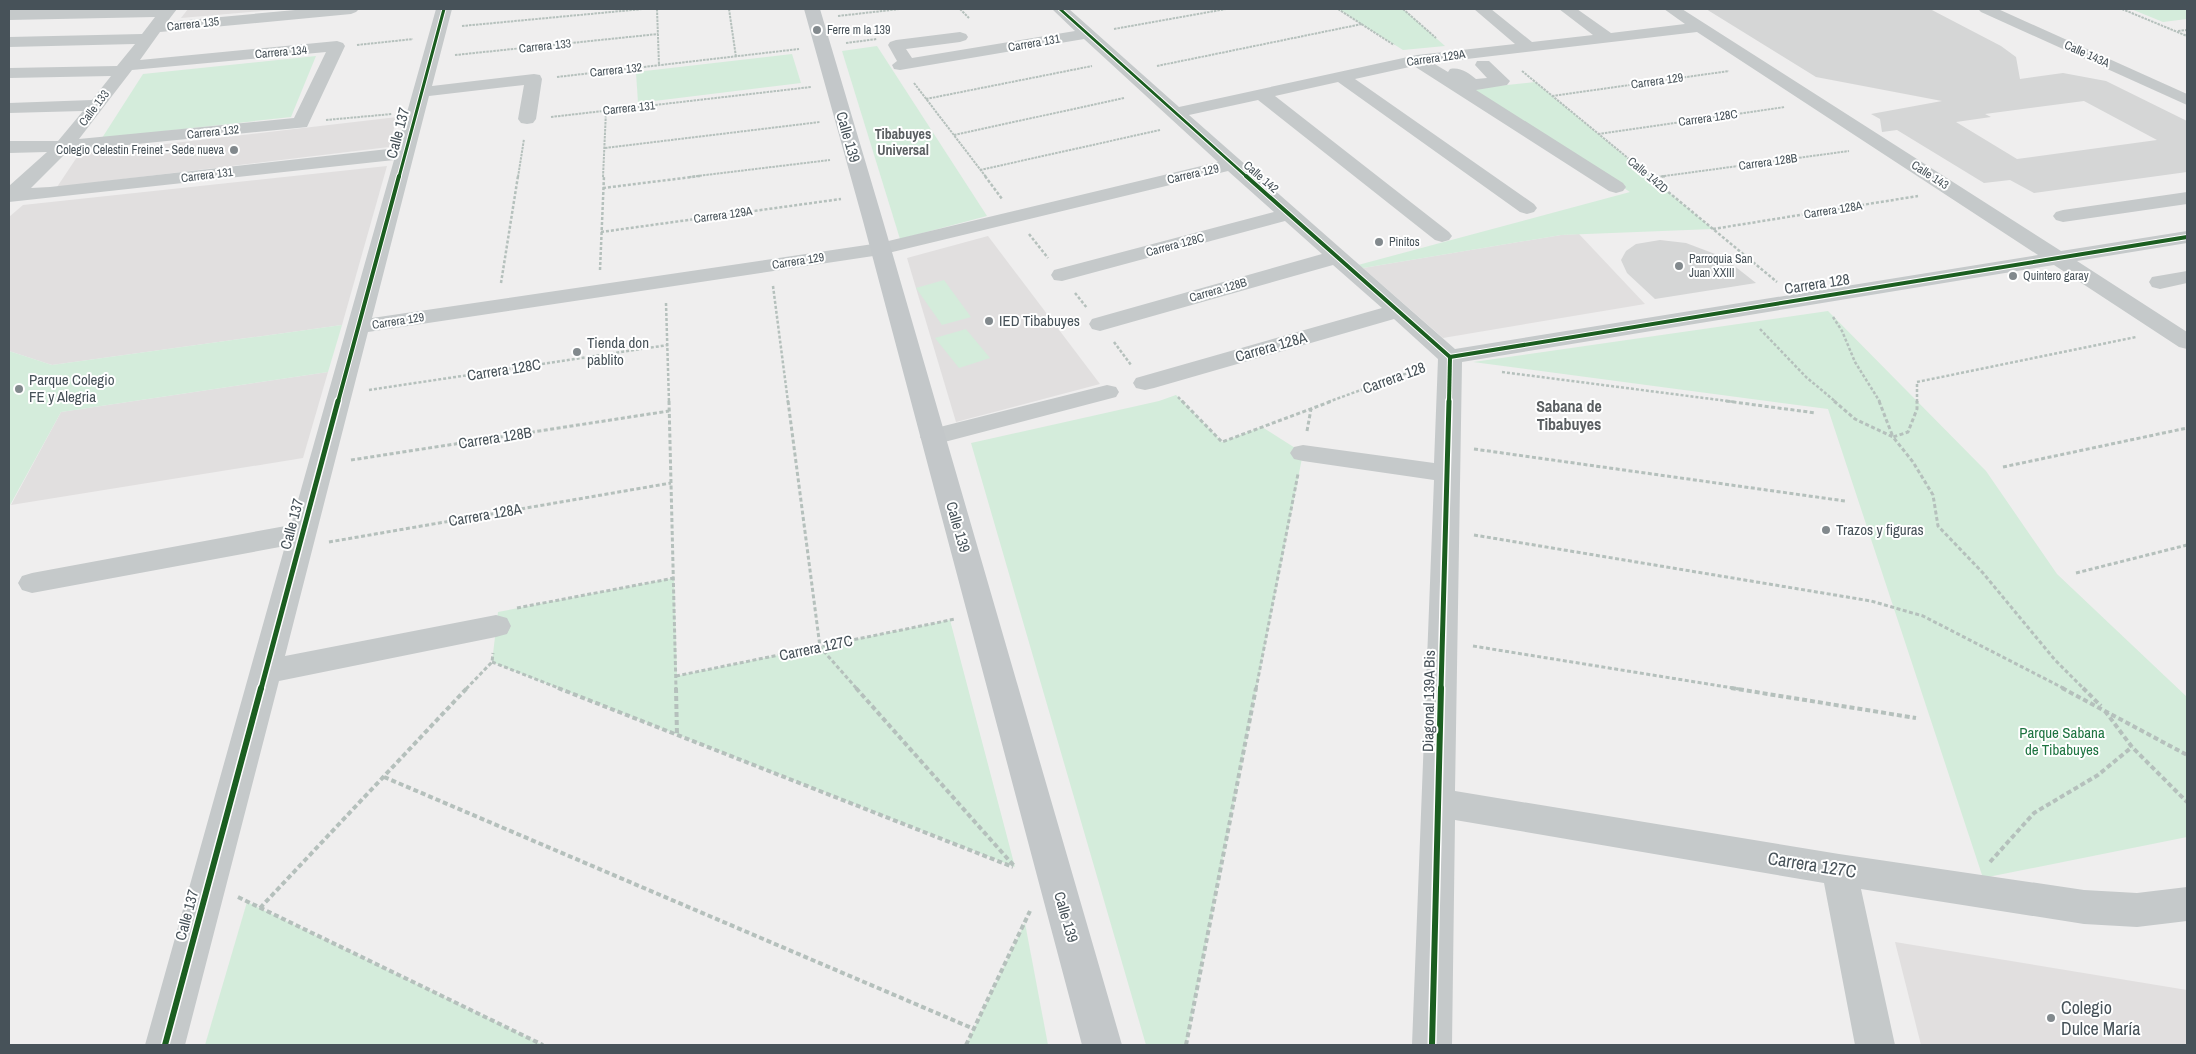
<svg xmlns="http://www.w3.org/2000/svg" width="2196" height="1054" font-family="'Archivo Narrow',sans-serif">
  <style>
    .education { fill: #e1dfdf }
    .green { fill: #d4ecdb }
    .building { fill: #d5d6d6; fill-rule: evenodd }
    .lines { fill: none; stroke-linecap: round; stroke-linejoin: round }
    .path-far3 { stroke: #b5c0bc; stroke-width: 2; stroke-dasharray: 2.5 1; stroke-linecap: butt }
    .path-far2 { stroke: #b5c0bc; stroke-width: 2.5; stroke-dasharray: 3 2; stroke-linecap: butt }
    .path-far1 { stroke: #b5c0bc; stroke-width: 3; stroke-dasharray: 4 2.5; stroke-linecap: butt }
    .path { stroke: #b5c0bc; stroke-width: 4; stroke-dasharray: 5 3; stroke-linecap: butt }
    .minor { fill: #c5c9ca; fill-rule: evenodd }
    .major { fill: #c3c7c9; fill-rule: evenodd }
    .cycleway-far3-casing { stroke: #fff; stroke-width: 5 }
    .cycleway-far2-casing { stroke: #fff; stroke-width: 6 }
    .cycleway-far1-casing { stroke: #fff; stroke-width: 8 }
    .cycleway-casing { stroke: #fff; stroke-width: 9 }
    .cycleway-far3 { stroke: #1b5e20; stroke-width: 3 }
    .cycleway-far2 { stroke: #1b5e20; stroke-width: 4 }
    .cycleway-far1 { stroke: #1b5e20; stroke-width: 5 }
    .cycleway { stroke: #1b5e20; stroke-width: 6 }
    .poi-dot { fill: #82898d; stroke: #fff; stroke-width: 2 }
    .labels { text-anchor: middle; stroke-width: 4; stroke-linejoin: round; paint-order: stroke }
    .far-street-label { font-size: 12px; fill: #475259; stroke: #fff }
    .far-poi-label { font-size: 12px; fill: #475259; stroke: #fff; text-anchor: start }
    .far-neighbourhood-label { font-size: 14px; font-weight: bold; fill: #5a5e61; stroke: #fff }
    .street-label { font-size: 15px; fill: #475259; stroke: #fff }
    .poi-label { font-size: 15px; fill: #475259; stroke: #fff; text-anchor: start }
    .park-label { font-size: 15px; fill: #1e7441; stroke: #fff }
    .neighbourhood-label { font-size: 16px; font-weight: bold; fill: #5a5e61; stroke: #fff }
    .near-street-label { font-size: 18px; fill: #475259; stroke: #fff }
    .near-poi-label { font-size: 18px; fill: #475259; stroke: #fff; text-anchor: start }
  </style>
  <rect width="100%" height="100%" fill="#efeeee"/>
  <!-- education -->
  <g class="education">
    <path d="M 188,9 L 285,9 L 181,18 Z"/>
    <path d="M 397,117 L 389,147 L 57,187 L 79,154 Z"/>
    <path d="M 387,166 L 342,325 L 52,365 L 9,351 L 9,217 L 23,205 Z"/>
    <path d="M 1579,234 L 1645,304 L 1443,338 L 1363,268 L 1561,235 Z"/>
    <path d="M 988,236 L 1100,384 L 956,422 L 907,258 Z"/>
    <path d="M 328,372 L 303,458 L 11,505 L 61,412 Z"/>
    <path d="M 1895,942 L 2187,990 L 2187,1045 L 1921,1045 Z"/>
  </g>
  <!-- green -->
  <g class="green">
    <path d="M 1338,9 L 1403,9 L 1445,46 L 1403,50 Z"/>
    <path d="M 2131,9 L 2187,9 L 2187,19 L 2163,22 Z"/>
    <path d="M 877,46 L 987,216 L 900,239 L 842,51 Z"/>
    <path d="M 792,54 L 801,83 L 638,103 L 636,72 Z"/>
    <path d="M 316,56 L 291,117 L 102,138 L 143,74 Z"/>
    <path d="M 1535,82 L 1713,229 L 1561,235 L 1363,268 L 1358,265 L 1630,192 L 1469,89 Z"/>
    <path d="M 944,280 L 971,317 L 942,325 L 916,288 Z"/>
    <path d="M 1828,311 L 1986,471 L 2057,574 L 2187,697 L 2187,837 L 1983,878 L 1828,409 L 1473,362 Z"/>
    <path d="M 342,325 L 328,372 L 61,412 L 9,507 L 9,351 L 52,365 Z"/>
    <path d="M 966,329 L 990,358 L 959,368 L 935,338 Z"/>
    <path d="M 1176,395 L 1222,442 L 1262,427 L 1303,453 L 1186,1045 L 1146,1045 L 971,443 L 1159,401 Z"/>
    <path d="M 674,578 L 677,676 L 950,620 L 1015,867 L 492,662 L 498,612 Z"/>
    <path d="M 247,902 L 543,1045 L 205,1045 Z"/>
    <path d="M 1025,923 L 1048,1045 L 966,1045 Z"/>
  </g>
  <!-- building -->
  <g class="building">
    <path d="M 1706,9 L 1930,9 L 2001,46 L 2016,57 L 2020,79 L 2063,73 L 2106,81 L 2187,121 L 2187,172 L 2034,193 L 2010,180 L 1984,183 L 1897,130 L 1882,132 L 1880,119 L 1871,114 L 1942,101 L 1816,77 ZM 2084,101 L 2157,140 L 2017,159 L 1956,122 L 1991,117 L 1985,114 Z"/>
    <path d="M 1660,240 L 1686,243 L 1723,257 L 1756,283 L 1655,299 L 1627,273 L 1621,260 L 1626,251 L 1636,244 Z"/>
  </g>
  <g class="lines">
    <!-- path-far3 -->
    <g class="path-far3">
      <path d="M 657,9 L 659,65"/>
      <path d="M 729,9 L 736,57"/>
      <path d="M 960,9 L 969,18"/>
      <path d="M 1338,9 L 1394,45"/>
      <path d="M 1403,9 L 1436,38"/>
      <path d="M 2122,9 L 2187,36"/>
      <path d="M 838,16 L 900,9"/>
      <path d="M 462,26 L 643,9"/>
      <path d="M 1114,29 L 1226,9"/>
      <path d="M 2178,31 L 2187,30"/>
      <path d="M 846,43 L 877,39"/>
      <path d="M 357,45 L 413,39"/>
      <path d="M 455,55 L 658,34"/>
      <path d="M 1157,66 L 1362,24"/>
      <path d="M 1522,71 L 1651,177"/>
      <path d="M 557,77 L 799,49"/>
      <path d="M 914,83 L 986,177"/>
      <path d="M 1552,96 L 1729,71"/>
      <path d="M 926,99 L 1092,66"/>
      <path d="M 551,117 L 811,87"/>
      <path d="M 326,120 L 392,114"/>
      <path d="M 1598,134 L 1785,107"/>
      <path d="M 954,135 L 1124,98"/>
      <path d="M 605,148 L 820,122"/>
      <path d="M 980,170 L 1160,130"/>
      <path d="M 518,177 L 524,139"/>
      <path d="M 603,177 L 606,111"/>
      <path d="M 689,177 L 830,160"/>
      <path d="M 1657,177 L 1849,151"/>
    </g>
    <!-- path-far2 -->
    <g class="path-far2">
      <path d="M 985,176 L 1002,199"/>
      <path d="M 1649,176 L 1777,282"/>
      <path d="M 1652,178 L 1666,176"/>
      <path d="M 603,188 L 700,176"/>
      <path d="M 1713,229 L 1918,196"/>
      <path d="M 601,232 L 841,199"/>
      <path d="M 1029,234 L 1048,258"/>
      <path d="M 600,270 L 604,176"/>
      <path d="M 501,283 L 518,176"/>
      <path d="M 773,286 L 788,402"/>
      <path d="M 1075,293 L 1087,308"/>
      <path d="M 666,303 L 669,402"/>
      <path d="M 1833,317 L 1842,331 L 1855,362 L 1880,402"/>
      <path d="M 1760,329 L 1806,377 L 1836,402"/>
      <path d="M 1114,342 L 1131,365"/>
      <path d="M 1502,372 L 1735,402"/>
      <path d="M 369,390 L 668,345"/>
      <path d="M 1178,397 L 1183,402"/>
      <path d="M 1328,402 L 1424,367"/>
      <path d="M 1917,402 L 1917,382 L 2136,337"/>
    </g>
    <!-- path-far1 -->
    <g class="path-far1">
      <path d="M 669,401 L 676,689"/>
      <path d="M 788,401 L 820,647 L 857,689"/>
      <path d="M 1182,401 L 1222,442 L 1332,401"/>
      <path d="M 1726,401 L 1816,413"/>
      <path d="M 1834,401 L 1855,419 L 1893,437 L 1913,462 L 1933,495 L 1938,526 L 1983,573 L 2055,660 L 2084,689"/>
      <path d="M 1879,401 L 1893,437 L 1908,432 L 1917,409 L 1917,401"/>
      <path d="M 1307,431 L 1311,409"/>
      <path d="M 1474,449 L 1845,501"/>
      <path d="M 351,460 L 669,411"/>
      <path d="M 2003,467 L 2187,428"/>
      <path d="M 1474,535 L 1871,601 L 1923,616 L 2065,689"/>
      <path d="M 329,542 L 671,483"/>
      <path d="M 2076,573 L 2187,545"/>
      <path d="M 517,608 L 674,578"/>
      <path d="M 1473,646 L 1739,689"/>
      <path d="M 492,662 L 561,689"/>
      <path d="M 676,676 L 955,619"/>
      <path d="M 466,689 L 492,662 L 493,653"/>
      <path d="M 1256,689 L 1298,474"/>
    </g>
    <!-- path -->
    <g class="path">
      <path d="M 558,688 L 1013,867"/>
      <path d="M 676,688 L 677,735"/>
      <path d="M 856,688 L 1015,867"/>
      <path d="M 1731,688 L 1916,718"/>
      <path d="M 2062,688 L 2187,755"/>
      <path d="M 2083,688 L 2101,706"/>
      <path d="M 2105,711 L 2132,747 L 2187,802"/>
      <path d="M 384,777 L 974,1029"/>
      <path d="M 1990,862 L 2034,813 L 2098,775 L 2132,747"/>
      <path d="M 238,897 L 543,1045"/>
      <path d="M 260,908 L 467,688"/>
      <path d="M 966,1045 L 1030,911"/>
      <path d="M 1186,1045 L 1256,688"/>
    </g>
    <!-- minor -->
    <g class="minor">
      <path d="M 94,9 L 177,9 L 167,22 L 306,9 L 359,9 L 356,12 L 351,14 L 160,32 L 140,60 L 337,41 L 343,43 L 345,46 L 307,127 L 68,151 L 31,188 L 50,187 L 397,148 L 436,9 L 452,9 L 432,86 L 534,74 L 540,75 L 542,79 L 536,119 L 533,123 L 527,124 L 521,123 L 518,119 L 524,85 L 429,96 L 372,318 L 880,243 L 1218,162 L 1084,39 L 900,70 L 894,69 L 892,65 L 897,61 L 888,45 L 890,42 L 896,40 L 960,32 L 966,34 L 968,37 L 966,40 L 960,42 L 906,49 L 912,58 L 1075,31 L 1052,9 L 1069,9 L 1179,107 L 1417,55 L 1515,44 L 1474,9 L 1491,9 L 1532,42 L 1593,35 L 1559,9 L 1577,9 L 1611,33 L 1685,24 L 1664,9 L 1682,9 L 2061,251 L 2187,231 L 2187,243 L 2077,261 L 2187,332 L 2187,349 L 2179,347 L 2054,265 L 1462,362 L 1455,791 L 1839,854 L 2084,890 L 2137,893 L 2187,887 L 2187,921 L 2137,927 L 2084,924 L 1861,889 L 1895,1045 L 1855,1045 L 1824,883 L 1455,820 L 1452,1045 L 1412,1045 L 1434,480 L 1303,461 L 1294,459 L 1290,453 L 1294,447 L 1303,445 L 1434,463 L 1438,359 L 1394,319 L 1154,388 L 1145,390 L 1136,388 L 1133,383 L 1136,378 L 1382,308 L 1333,265 L 1100,331 L 1092,329 L 1089,324 L 1092,319 L 1322,254 L 1285,221 L 1062,281 L 1054,280 L 1051,275 L 1054,270 L 1274,212 L 1228,171 L 880,255 L 368,332 L 285,656 L 496,615 L 507,618 L 511,626 L 507,634 L 496,637 L 279,681 L 185,1045 L 145,1045 L 285,546 L 32,593 L 22,590 L 18,583 L 22,576 L 32,573 L 291,525 L 394,160 L 9,202 L 9,186 L 47,152 L 9,153 L 9,141 L 58,141 L 83,111 L 9,113 L 9,103 L 92,100 L 111,76 L 9,78 L 9,68 L 117,66 L 135,44 L 9,47 L 9,37 L 142,34 L 155,17 L 9,20 L 9,10 ZM 1697,32 L 2038,255 L 1455,349 L 1189,115 L 1258,100 L 1435,240 L 1442,242 L 1449,240 L 1452,236 L 1449,232 L 1275,96 L 1338,82 L 1520,212 L 1527,214 L 1534,212 L 1537,208 L 1534,204 L 1355,79 L 1414,66 L 1609,191 L 1616,193 L 1623,191 L 1626,187 L 1623,183 L 1476,90 L 1507,85 L 1510,81 L 1489,61 L 1477,61 L 1475,65 L 1487,78 L 1476,79 C 1468,73 1461,67 1450,69 L 1448,72 L 1433,63 ZM 326,52 L 294,118 L 79,139 L 132,70 Z"/>
      <path d="M 1978,9 L 1998,9 L 2187,94 L 2187,105 L 1981,12 Z"/>
      <path d="M 2187,192 L 2187,204 L 2063,222 L 2056,220 L 2053,216 L 2056,212 L 2063,210 Z"/>
      <path d="M 2187,271 L 2187,283 L 2160,289 L 2152,287 L 2149,282 L 2152,277 Z"/>
      <path d="M 1107,385 L 1116,387 L 1119,392 L 1116,397 L 933,445 L 924,443 L 920,437 L 924,431 Z"/>
    </g>
    <!-- major -->
    <path class="major" d="M 804,9 L 820,9 L 883,221 L 1122,1045 L 1082,1045 L 863,221 Z"/>
    <defs>
      <g id="cycleway-far3">
        <path d="M 1060,9 L 1247,177"/>
        <path d="M 399,177 L 444,9"/>
      </g>
      <g id="cycleway-far2">
        <path d="M 1246,176 L 1450,357"/>
        <path d="M 1450,357 L 2187,237"/>
        <path d="M 338,402 L 399,176"/>
        <path d="M 1449,402 L 1450,357"/>
      </g>
      <g id="cycleway-far1">
        <path d="M 261,689 L 338,401"/>
        <path d="M 1441,689 L 1449,401"/>
      </g>
      <g id="cycleway">
        <path d="M 165,1045 L 261,688"/>
        <path d="M 1432,1045 L 1441,688"/>
      </g>
    </defs>
    <!-- cycleway-far3 casing -->
    <use href="#cycleway-far3" class="cycleway-far3-casing"/>
    <!-- cycleway-far2 casing -->
    <use href="#cycleway-far2" class="cycleway-far2-casing"/>
    <!-- cycleway-far1 casing -->
    <use href="#cycleway-far1" class="cycleway-far1-casing"/>
    <!-- cycleway casing -->
    <use href="#cycleway" class="cycleway-casing"/>
    <!-- cycleway-far3 -->
    <use href="#cycleway-far3" class="cycleway-far3"/>
    <!-- cycleway-far2 -->
    <use href="#cycleway-far2" class="cycleway-far2"/>
    <!-- cycleway-far1 -->
    <use href="#cycleway-far1" class="cycleway-far1"/>
    <!-- cycleway -->
    <use href="#cycleway" class="cycleway"/>
  </g>
  <!-- markers -->
  <g class="poi-dot">
    <circle cx="817" cy="30" r="5"/>
    <circle cx="234" cy="150" r="5"/>
    <circle cx="1379" cy="242" r="5"/>
    <circle cx="1679" cy="266" r="5"/>
    <circle cx="2013" cy="276" r="5"/>
    <circle cx="989" cy="321" r="5"/>
    <circle cx="577" cy="352" r="5"/>
    <circle cx="19" cy="389" r="5"/>
    <circle cx="1826" cy="530" r="5"/>
    <circle cx="2051" cy="1018" r="5"/>
  </g>
  <g class="labels">
    <!-- far-street labels -->
    <g class="far-street-label">
      <text transform="translate(193 24) rotate(-6)" y="4">Carrera 135</text>
      <text transform="translate(1034 43) rotate(-10)" y="4">Carrera 131</text>
      <text transform="translate(545 46) rotate(-6)" y="4">Carrera 133</text>
      <text transform="translate(281 52) rotate(-5)" y="4">Carrera 134</text>
      <text transform="translate(2087 54) rotate(24)" y="4">Calle 143A</text>
      <text transform="translate(1436 58) rotate(-8)" y="4">Carrera 129A</text>
      <text transform="translate(616 70) rotate(-6)" y="4">Carrera 132</text>
      <text transform="translate(1657 81) rotate(-8)" y="4">Carrera 129</text>
      <text transform="translate(94 108) rotate(-53)" y="4">Calle 133</text>
      <text transform="translate(629 108) rotate(-6)" y="4">Carrera 131</text>
      <text transform="translate(1708 118) rotate(-8)" y="4">Carrera 128C</text>
      <text transform="translate(213 132) rotate(-6)" y="4">Carrera 132</text>
      <text transform="translate(1768 162) rotate(-8)" y="4">Carrera 128B</text>
      <text transform="translate(1193 174) rotate(-13)" y="4">Carrera 129</text>
      <text transform="translate(207 175) rotate(-7)" y="4">Carrera 131</text>
      <text transform="translate(1648 175) rotate(40)" y="4">Calle 142D</text>
      <text transform="translate(1930 175) rotate(33)" y="4">Calle 143</text>
      <text transform="translate(1261 177) rotate(41)" y="4">Calle 142</text>
      <text transform="translate(1833 210) rotate(-9)" y="4">Carrera 128A</text>
      <text transform="translate(723 215) rotate(-8)" y="4">Carrera 129A</text>
      <text transform="translate(1175 245) rotate(-15)" y="4">Carrera 128C</text>
      <text transform="translate(798 261) rotate(-9)" y="4">Carrera 129</text>
      <text transform="translate(1218 290) rotate(-16)" y="4">Carrera 128B</text>
      <text transform="translate(398 321) rotate(-9)" y="4">Carrera 129</text>
    </g>
    <!-- far-poi labels -->
    <g class="far-poi-label">
      <text x="827" y="34">Ferre m la 139</text>
      <text x="224" y="154" text-anchor="end">Colegio Celestin Freinet - Sede nueva</text>
      <text x="1389" y="246">Pinitos</text>
      <text x="1689" y="263">Parroquia San<tspan x="1689" dy="14">Juan XXIII</tspan></text>
      <text x="2023" y="280">Quintero garay</text>
    </g>
    <!-- far-neighbourhood labels -->
    <g class="far-neighbourhood-label">
      <text x="903" y="139">Tibabuyes<tspan x="903" dy="16">Universal</tspan></text>
    </g>
    <!-- street labels -->
    <g class="street-label">
      <text transform="translate(398 133) rotate(-75)" y="5">Calle 137</text>
      <text transform="translate(848 137) rotate(74)" y="5">Calle 139</text>
      <text transform="translate(1817 284) rotate(-9)" y="5">Carrera 128</text>
      <text transform="translate(1271 347) rotate(-16)" y="5">Carrera 128A</text>
      <text transform="translate(504 370) rotate(-9)" y="5">Carrera 128C</text>
      <text transform="translate(1394 378) rotate(-20)" y="5">Carrera 128</text>
      <text transform="translate(495 438) rotate(-9)" y="5">Carrera 128B</text>
      <text transform="translate(485 515) rotate(-10)" y="5">Carrera 128A</text>
      <text transform="translate(292 524) rotate(-75)" y="5">Calle 137</text>
      <text transform="translate(958 527) rotate(74)" y="5">Calle 139</text>
      <text transform="translate(816 648) rotate(-12)" y="5">Carrera 127C</text>
      <text transform="translate(1429 701) rotate(-89)" y="5">Diagonal 139A Bis</text>
      <text transform="translate(187 915) rotate(-75)" y="5">Calle 137</text>
      <text transform="translate(1066 917) rotate(74)" y="5">Calle 139</text>
    </g>
    <!-- poi labels -->
    <g class="poi-label">
      <text x="999" y="326">IED Tibabuyes</text>
      <text x="587" y="348">Tienda don<tspan x="587" dy="17">pablito</tspan></text>
      <text x="29" y="385">Parque Colegio<tspan x="29" dy="17">FE y Alegria</tspan></text>
      <text x="1836" y="535">Trazos y figuras</text>
    </g>
    <!-- park labels -->
    <g class="park-label">
      <text x="2062" y="738">Parque Sabana<tspan x="2062" dy="17">de Tibabuyes</tspan></text>
    </g>
    <!-- neighbourhood labels -->
    <g class="neighbourhood-label">
      <text x="1569" y="412">Sabana de<tspan x="1569" dy="18">Tibabuyes</tspan></text>
    </g>
    <!-- near-street labels -->
    <g class="near-street-label">
      <text transform="translate(1812 865) rotate(9)" y="6">Carrera 127C</text>
    </g>
    <!-- near-poi labels -->
    <g class="near-poi-label">
      <text x="2061" y="1014">Colegio<tspan x="2061" dy="21">Dulce María</tspan></text>
    </g>
  </g>
  <!-- border -->
  <rect width="2196" height="1054" fill="none" stroke="#475259" stroke-width="20"/>
</svg>
